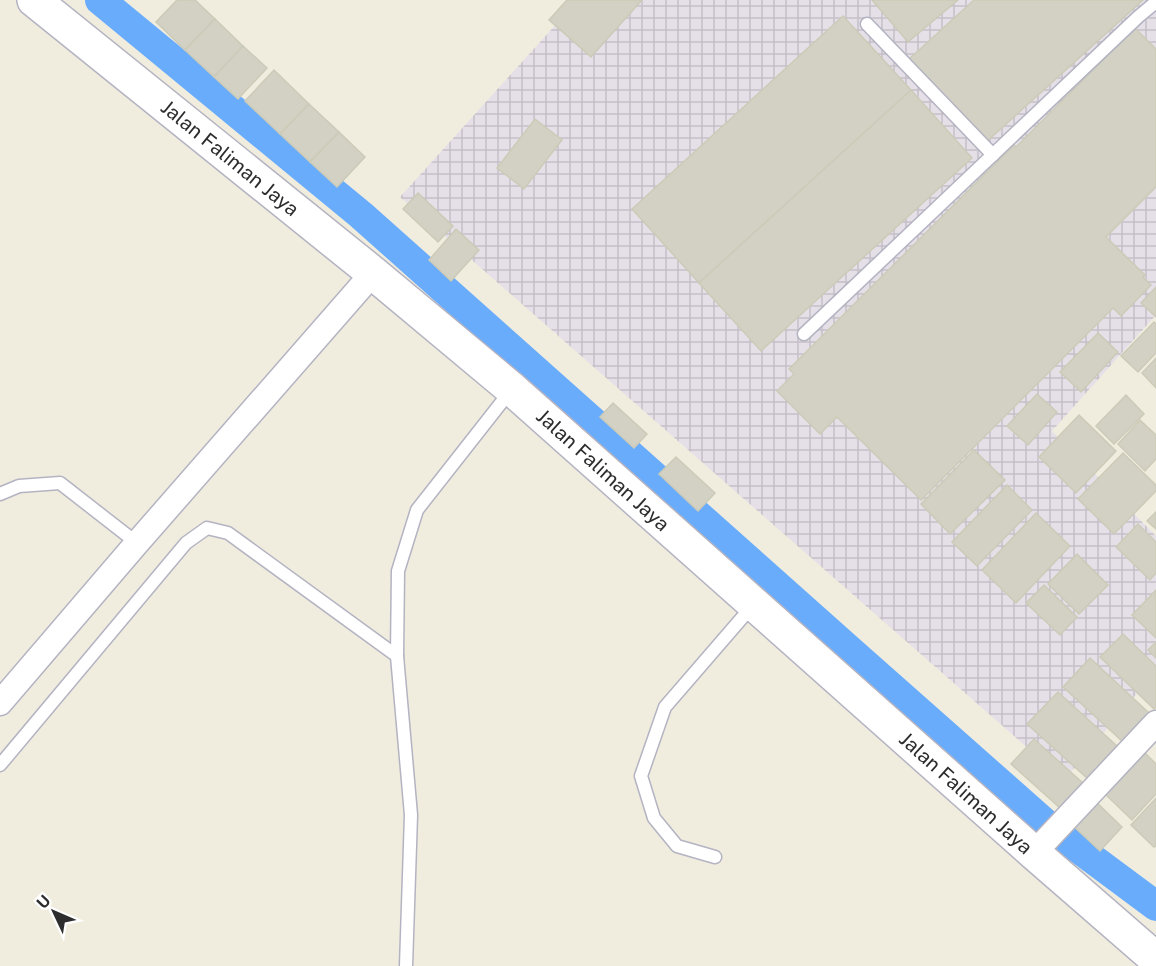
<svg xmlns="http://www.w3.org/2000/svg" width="1156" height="966" font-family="'Public Sans',sans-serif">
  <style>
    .industrial { fill: url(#industrial-grid) }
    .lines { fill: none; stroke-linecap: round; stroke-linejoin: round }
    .canal { stroke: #69acfb; stroke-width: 30 }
    .building { fill: #d2d1c3; stroke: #cccbb8; stroke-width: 1.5 }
    .lane-casing { stroke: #b4b3c2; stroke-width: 15 }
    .street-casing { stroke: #b4b3c2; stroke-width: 27 }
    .secondary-casing { stroke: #b4b3c2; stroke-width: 36 }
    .lane { stroke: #fff; stroke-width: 12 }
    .street { stroke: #fff; stroke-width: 24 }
    .secondary { stroke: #fff; stroke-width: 33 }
    .labels { text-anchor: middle; stroke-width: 6; stroke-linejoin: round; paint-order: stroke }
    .street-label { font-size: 20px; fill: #2d2d2d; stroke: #fff }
  </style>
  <defs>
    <pattern id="industrial-grid" width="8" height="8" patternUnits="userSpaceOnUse" patternTransform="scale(1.5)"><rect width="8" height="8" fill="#e5e0e8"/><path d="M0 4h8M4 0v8" fill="none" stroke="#c5c0c7"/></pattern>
  </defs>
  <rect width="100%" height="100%" fill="#f0eddf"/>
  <!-- industrial -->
  <path class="industrial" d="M 578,0 L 1156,0 L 1156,315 L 1052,431 L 1156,536 L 1156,671 L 1064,780 L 400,197 Z"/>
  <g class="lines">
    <!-- canal -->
    <path class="canal" d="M 100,0 L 361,215 L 848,649 L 1047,825 L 1156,906"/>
  </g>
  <!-- building -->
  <g class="building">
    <path d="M 177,0 L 195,0 L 215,19 L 185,50 L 156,22 Z"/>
    <path d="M 567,0 L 642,0 L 591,57 L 549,20 Z"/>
    <path d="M 872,0 L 958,0 L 908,42 Z"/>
    <path d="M 974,0 L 1143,0 L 984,144 L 908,60 Z"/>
    <path d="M 843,16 L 911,90 L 699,283 L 632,209 Z"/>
    <path d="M 215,19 L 243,46 L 214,77 L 185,50 Z"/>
    <path d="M 1135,28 L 1156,49 L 1156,187 L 1106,237 L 1145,275 L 1143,277 L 1151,285 L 1121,316 L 1113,308 L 921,500 L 837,417 L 820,434 L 777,391 L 794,374 L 789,369 L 1014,145 L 1016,147 Z"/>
    <path d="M 243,46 L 267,68 L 238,99 L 214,77 Z"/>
    <path d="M 274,70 L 309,104 L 280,134 L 245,101 Z"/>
    <path d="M 911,90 L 972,158 L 761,351 L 699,283 Z"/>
    <path d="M 309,104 L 339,132 L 310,162 L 280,134 Z"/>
    <path d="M 535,119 L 562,140 L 524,189 L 497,168 Z"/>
    <path d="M 339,132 L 365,157 L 337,187 L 310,162 Z"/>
    <path d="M 418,193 L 453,226 L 438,242 L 403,209 Z"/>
    <path d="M 456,229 L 479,250 L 451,281 L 429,260 Z"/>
    <path d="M 1156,287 L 1156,317 L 1141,303 Z"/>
    <path d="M 1154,322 L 1156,324 L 1156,353 L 1138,372 L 1121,356 Z"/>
    <path d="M 1098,333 L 1118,352 L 1081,392 L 1060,372 Z"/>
    <path d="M 1156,358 L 1156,388 L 1142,373 Z"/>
    <path d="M 1037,394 L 1057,412 L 1028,445 L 1007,426 Z"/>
    <path d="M 1126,395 L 1144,414 L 1114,444 L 1096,426 Z"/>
    <path d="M 613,403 L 647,434 L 634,448 L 600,417 Z"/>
    <path d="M 1079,415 L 1116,451 L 1076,493 L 1039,457 Z"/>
    <path d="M 1140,420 L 1156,435 L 1156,459 L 1145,471 L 1118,444 Z"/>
    <path d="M 974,450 L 1005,480 L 950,534 L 921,504 Z"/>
    <path d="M 1123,453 L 1156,485 L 1156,491 L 1114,534 L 1078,499 Z"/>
    <path d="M 676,457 L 715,493 L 698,511 L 659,474 Z"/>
    <path d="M 1007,485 L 1032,510 L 977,566 L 952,542 Z"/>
    <path d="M 1156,512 L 1156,529 L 1147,521 Z"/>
    <path d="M 1036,513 L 1070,546 L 1016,603 L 982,570 Z"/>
    <path d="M 1138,524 L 1156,542 L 1156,573 L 1150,580 L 1116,547 Z"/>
    <path d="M 1077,554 L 1108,585 L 1079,614 L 1048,584 Z"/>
    <path d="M 1044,585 L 1077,617 L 1060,635 L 1026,603 Z"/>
    <path d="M 1156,590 L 1156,638 L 1132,615 Z"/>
    <path d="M 1123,634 L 1156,666 L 1156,707 L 1154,709 L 1100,657 Z"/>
    <path d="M 1156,642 L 1156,658 L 1148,650 Z"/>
    <path d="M 1090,658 L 1149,713 L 1123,742 L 1063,687 Z"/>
    <path d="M 1058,692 L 1117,746 L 1088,779 L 1027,724 Z"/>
    <path d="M 1034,739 L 1084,784 L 1061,809 L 1011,764 Z"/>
    <path d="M 1143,751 L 1156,764 L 1156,794 L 1132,820 L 1103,792 Z"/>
    <path d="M 1156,798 L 1156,846 L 1154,847 L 1131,825 Z"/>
    <path d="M 1093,799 L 1122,827 L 1100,851 L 1070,823 Z"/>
  </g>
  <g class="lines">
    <defs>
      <g id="lane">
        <path d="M 867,24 L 993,155"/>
        <path d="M 804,334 L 1138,17 L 1156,2"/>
        <path d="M 0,494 L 19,486 L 60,483 L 137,543"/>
        <path d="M 0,765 L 186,543 L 207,528 L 228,533 L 397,656"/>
        <path d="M 715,857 L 677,846 L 654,818 L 641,776 L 665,707 L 754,604"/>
        <path d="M 406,966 L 411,815 L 397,656 L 398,571 L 417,510 L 512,389"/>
      </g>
      <g id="street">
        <path d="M 0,703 L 137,543 L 373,273"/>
        <path d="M 1034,853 L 1156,723"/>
      </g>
      <path id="secondary" d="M 34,0 L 373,273 L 512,389 L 1034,853 L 1156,959"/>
    </defs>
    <!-- lane casing -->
    <use href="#lane" class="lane-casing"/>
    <!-- street casing -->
    <use href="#street" class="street-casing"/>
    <!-- secondary casing -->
    <use href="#secondary" class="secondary-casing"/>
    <!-- lane -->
    <use href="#lane" class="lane"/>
    <!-- street -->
    <use href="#street" class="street"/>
    <!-- secondary -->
    <use href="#secondary" class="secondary"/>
  </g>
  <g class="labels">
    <!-- street labels -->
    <g class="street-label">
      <text transform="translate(230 158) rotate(39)" y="7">Jalan Faliman Jaya</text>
      <text transform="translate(603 470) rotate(42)" y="7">Jalan Faliman Jaya</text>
      <text transform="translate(966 793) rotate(42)" y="7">Jalan Faliman Jaya</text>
    </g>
  </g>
  <!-- north arrow -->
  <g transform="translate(54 912) rotate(314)" stroke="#ffffff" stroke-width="4.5" paint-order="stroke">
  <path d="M0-4.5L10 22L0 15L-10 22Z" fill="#2d2d2d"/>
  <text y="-9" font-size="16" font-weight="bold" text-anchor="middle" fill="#2d2d2d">U</text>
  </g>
</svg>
